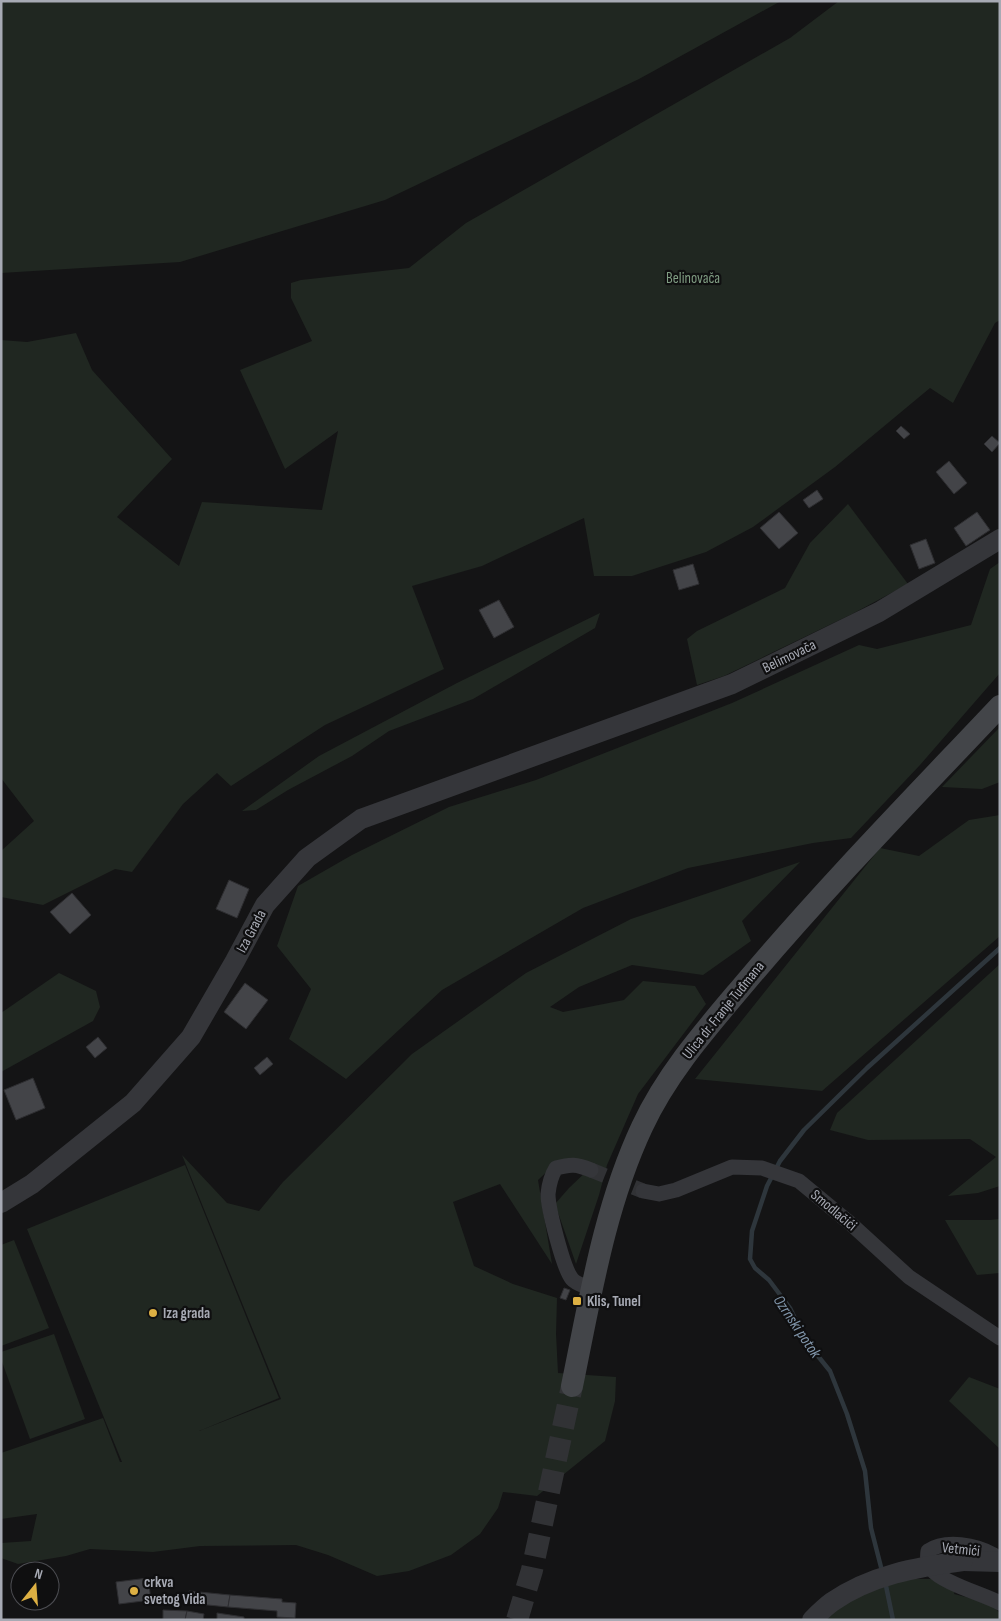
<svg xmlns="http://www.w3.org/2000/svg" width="1001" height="1621" font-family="'Sofia Sans Condensed',sans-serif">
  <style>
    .green { fill: #202721 }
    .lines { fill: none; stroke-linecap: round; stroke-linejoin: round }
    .stream { stroke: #2e363c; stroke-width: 4.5 }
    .building { fill: #434448; stroke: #2e2e31 }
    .minor-tunnel { stroke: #313235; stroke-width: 15; stroke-dasharray: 15 8; stroke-linecap: butt }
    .secondary-tunnel { stroke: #313235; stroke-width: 22; stroke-dasharray: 22 11; stroke-linecap: butt }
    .minor { stroke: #35363a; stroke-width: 15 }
    .tertiary { stroke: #35363a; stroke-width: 20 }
    .secondary { stroke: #434549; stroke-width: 22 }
    .tertiary-bridge { stroke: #35363a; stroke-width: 20 }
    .poi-dot { fill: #ddb043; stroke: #0f0f10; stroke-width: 2 }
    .labels { text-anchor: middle; stroke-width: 4.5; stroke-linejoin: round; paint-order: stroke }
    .park-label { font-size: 15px; fill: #809d83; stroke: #0f0f10 }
    .street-label { font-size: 15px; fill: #a7aab4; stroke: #0f0f10 }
    .poi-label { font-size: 15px; font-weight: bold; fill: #a7aab4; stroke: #0f0f10; text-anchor: start }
    .water-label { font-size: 16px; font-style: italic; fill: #8196ab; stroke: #0f0f10 }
  </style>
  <rect width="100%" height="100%" fill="#141415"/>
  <!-- green -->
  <g class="green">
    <path d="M 1,1 L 781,1 L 639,79 L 385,200 L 180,262 L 1,273 Z"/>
    <path d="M 839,1 L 1000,1 L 1000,320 L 995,323 L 953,403 L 930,388 L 835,467 L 753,527 L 706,552 L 632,576 L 594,576 L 584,518 L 482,566 L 412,586 L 444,669 L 325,725 L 231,786 L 217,773 L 183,804 L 132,872 L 115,869 L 43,905 L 1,897 L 1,851 L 34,821 L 1,778 L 1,340 L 27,342 L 76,333 L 92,370 L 172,459 L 117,517 L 179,566 L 202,502 L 322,510 L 338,431 L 285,469 L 240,370 L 312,341 L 291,298 L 291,283 L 301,280 L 409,268 L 466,223 L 790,38 Z"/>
    <path d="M 848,504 L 908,584 L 852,614 L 724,676 L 697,685 L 687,639 L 697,631 L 785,588 L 810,543 Z"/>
    <path d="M 1000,562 L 1000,673 L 920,765 L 851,838 L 813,843 L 688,868 L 583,908 L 442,990 L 346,1079 L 289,1039 L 311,989 L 277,946 L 298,886 L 352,855 L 449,807 L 536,780 L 732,703 L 859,645 L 877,649 L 971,625 L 990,569 Z"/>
    <path d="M 600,613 L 595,628 L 473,699 L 389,731 L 352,756 L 288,790 L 256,810 L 242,811 L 319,756 L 457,683 Z"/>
    <path d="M 1000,727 L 1000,782 L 982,789 L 942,787 Z"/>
    <path d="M 1000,815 L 1000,936 L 822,1091 L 695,1079 L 880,848 L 919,856 L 969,820 Z"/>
    <path d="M 800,862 L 742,921 L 751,941 L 703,975 L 632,965 L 579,987 L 550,1007 L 563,1012 L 624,1000 L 643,981 L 695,986 L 706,1004 L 638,1094 L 607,1165 L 599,1195 L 576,1264 L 555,1204 L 569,1188 L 591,1167 L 553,1166 L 538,1180 L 552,1264 L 500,1184 L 453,1202 L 474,1266 L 513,1284 L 557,1298 L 556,1334 L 558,1373 L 616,1377 L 615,1401 L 605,1441 L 537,1496 L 503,1492 L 498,1508 L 480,1534 L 451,1555 L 409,1571 L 377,1576 L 328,1555 L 296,1545 L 200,1546 L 153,1552 L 90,1549 L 66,1556 L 18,1564 L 1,1558 L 1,1543 L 31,1541 L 37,1514 L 1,1519 L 1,1453 L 103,1418 L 120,1462 L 122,1462 L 27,1229 L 185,1165 L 279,1398 L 199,1431 L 281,1399 L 182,1155 L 227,1203 L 259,1211 L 283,1182 L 412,1054 L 526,973 L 631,919 Z"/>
    <path d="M 1000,964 L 1000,1186 L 978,1193 L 948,1196 L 996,1157 L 970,1139 L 868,1140 L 830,1130 L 837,1113 Z"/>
    <path d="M 59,973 L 96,991 L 100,1007 L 93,1021 L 1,1072 L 1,1013 Z"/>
    <path d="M 1000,1219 L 1000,1273 L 977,1275 L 945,1220 L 990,1220 Z"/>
    <path d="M 14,1240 L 49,1328 L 1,1346 L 1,1245 Z"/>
    <path d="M 54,1334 L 85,1419 L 30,1439 L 1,1359 L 1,1352 Z"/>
    <path d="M 969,1377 L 1000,1389 L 1000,1449 L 949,1401 Z"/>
    <path d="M 907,1579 L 932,1579 L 956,1587 L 954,1594 L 989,1603 L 1000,1613 L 1000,1620 L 820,1620 L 853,1597 Z"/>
  </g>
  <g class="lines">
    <!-- stream -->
    <g class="stream">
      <path d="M 882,1571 L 871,1528 L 865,1471 L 847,1414 L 830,1371 L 805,1340 L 790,1308 L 769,1280 L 755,1268 L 750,1259 L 752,1231 L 767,1186 L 780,1161 L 804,1130 L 867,1068 L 1000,948"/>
      <path d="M 885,1581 L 893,1620"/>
    </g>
  </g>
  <!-- building -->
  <g class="building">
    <path d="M 901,426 L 910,434 L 904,439 L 896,431 Z"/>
    <path d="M 992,436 L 1000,443 L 992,452 L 984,444 Z"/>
    <path d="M 949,461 L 967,483 L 954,494 L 936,472 Z"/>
    <path d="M 817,490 L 823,499 L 809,508 L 803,500 Z"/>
    <path d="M 779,512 L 798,533 L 779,549 L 760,528 Z"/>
    <path d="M 977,512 L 990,530 L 966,546 L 954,528 Z"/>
    <path d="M 926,539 L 935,563 L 919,569 L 910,545 Z"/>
    <path d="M 693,564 L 699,584 L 679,590 L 673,570 Z"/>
    <path d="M 499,600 L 514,627 L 494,638 L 479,610 Z"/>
    <path d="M 229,880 L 249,889 L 237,918 L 216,909 Z"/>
    <path d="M 72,893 L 91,915 L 70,934 L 50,912 Z"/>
    <path d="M 245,983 L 268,1000 L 246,1029 L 224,1012 Z"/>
    <path d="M 98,1037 L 107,1048 L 95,1058 L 86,1047 Z"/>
    <path d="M 267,1057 L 273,1064 L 260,1075 L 254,1068 Z"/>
    <path d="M 33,1078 L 45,1108 L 16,1120 L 4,1090 Z"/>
    <path d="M 564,1288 L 570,1290 L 566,1300 L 560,1298 Z"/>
    <path d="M 148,1578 L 151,1600 L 119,1604 L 116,1582 Z"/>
    <path d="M 189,1591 L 230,1595 L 228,1607 L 188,1603 Z"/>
    <path d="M 230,1595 L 282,1599 L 282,1602 L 296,1603 L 295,1618 L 277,1617 L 277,1611 L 228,1607 Z"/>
    <path d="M 163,1610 L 187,1611 L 185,1620 L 163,1619 Z"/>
    <path d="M 187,1611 L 204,1614 L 203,1620 L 185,1620 Z"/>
    <path d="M 217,1613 L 244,1617 L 244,1620 L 217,1620 Z"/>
  </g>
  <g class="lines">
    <!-- minor-tunnel -->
    <path class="minor-tunnel" d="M 591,1170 L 643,1191"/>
    <!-- secondary-tunnel -->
    <path class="secondary-tunnel" d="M 517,1620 L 532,1570 L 572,1386"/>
    <!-- minor -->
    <g class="minor">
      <path d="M 591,1170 C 576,1164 571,1164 556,1168 C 551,1176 549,1184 548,1194 C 548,1208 563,1268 572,1279 C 576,1284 585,1286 592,1289"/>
      <path d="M 643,1191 L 659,1194 L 676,1190 L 732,1167 L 762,1168 L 799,1181 L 851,1224 L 909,1277 L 1000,1338"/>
      <path d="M 995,1561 L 994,1555 C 976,1545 946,1539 928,1551 C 927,1558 927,1564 932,1570 C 943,1583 983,1594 1000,1603"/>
    </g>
    <!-- tertiary -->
    <g class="tertiary">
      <path d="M 1,1203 L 32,1184 L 133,1103 L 191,1037 L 235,961 L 265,905 L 307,858 L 361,819 L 732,684 L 879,612 L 1000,539"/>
      <path d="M 963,1561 L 1000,1562"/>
    </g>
    <!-- secondary -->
    <path class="secondary" d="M 572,1386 C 590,1299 604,1208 642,1127 C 667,1073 707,1028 745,983 C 826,887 914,797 1000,706"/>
    <!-- tertiary-bridge -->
    <path class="tertiary-bridge" d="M 812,1620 C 818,1614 825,1607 832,1602 C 871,1575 917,1567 963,1561"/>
  </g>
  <!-- markers -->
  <g class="poi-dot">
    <rect x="572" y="1296" width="10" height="10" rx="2.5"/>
    <circle cx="153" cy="1313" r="5"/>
    <circle cx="134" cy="1591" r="5"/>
  </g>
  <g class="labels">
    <!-- park labels -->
    <g class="park-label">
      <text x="693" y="283">Belinovača</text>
    </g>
    <!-- street labels -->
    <g class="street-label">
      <text transform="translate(789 656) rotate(-26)" y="5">Belimovača</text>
      <text transform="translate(251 931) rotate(-62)" y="5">Iza Grada</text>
      <text transform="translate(723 1010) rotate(-51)" y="5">Ulica dr. Franje Tuđmana</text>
      <text transform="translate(834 1210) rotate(40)" y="5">Smodlačići</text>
      <text transform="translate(961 1549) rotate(6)" y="5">Vetmići</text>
    </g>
    <!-- poi labels -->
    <g class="poi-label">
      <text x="587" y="1306">Klis, Tunel</text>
      <text x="163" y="1318">Iza grada</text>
      <text x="144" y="1587">crkva<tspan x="144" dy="17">svetog Vida</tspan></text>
    </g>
    <!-- water labels -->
    <g class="water-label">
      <text transform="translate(798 1326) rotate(56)" y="6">Ozrnski potok</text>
    </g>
  </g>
  <!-- border -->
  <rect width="1001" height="1621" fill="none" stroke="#a7aab4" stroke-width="5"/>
  <!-- north arrow -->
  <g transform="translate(35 1586) rotate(17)"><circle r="24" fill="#0f0f10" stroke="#4c4d52"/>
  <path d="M0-4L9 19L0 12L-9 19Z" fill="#ddb043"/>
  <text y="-8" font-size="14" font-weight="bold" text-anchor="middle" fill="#a7aab4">N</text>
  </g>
</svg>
